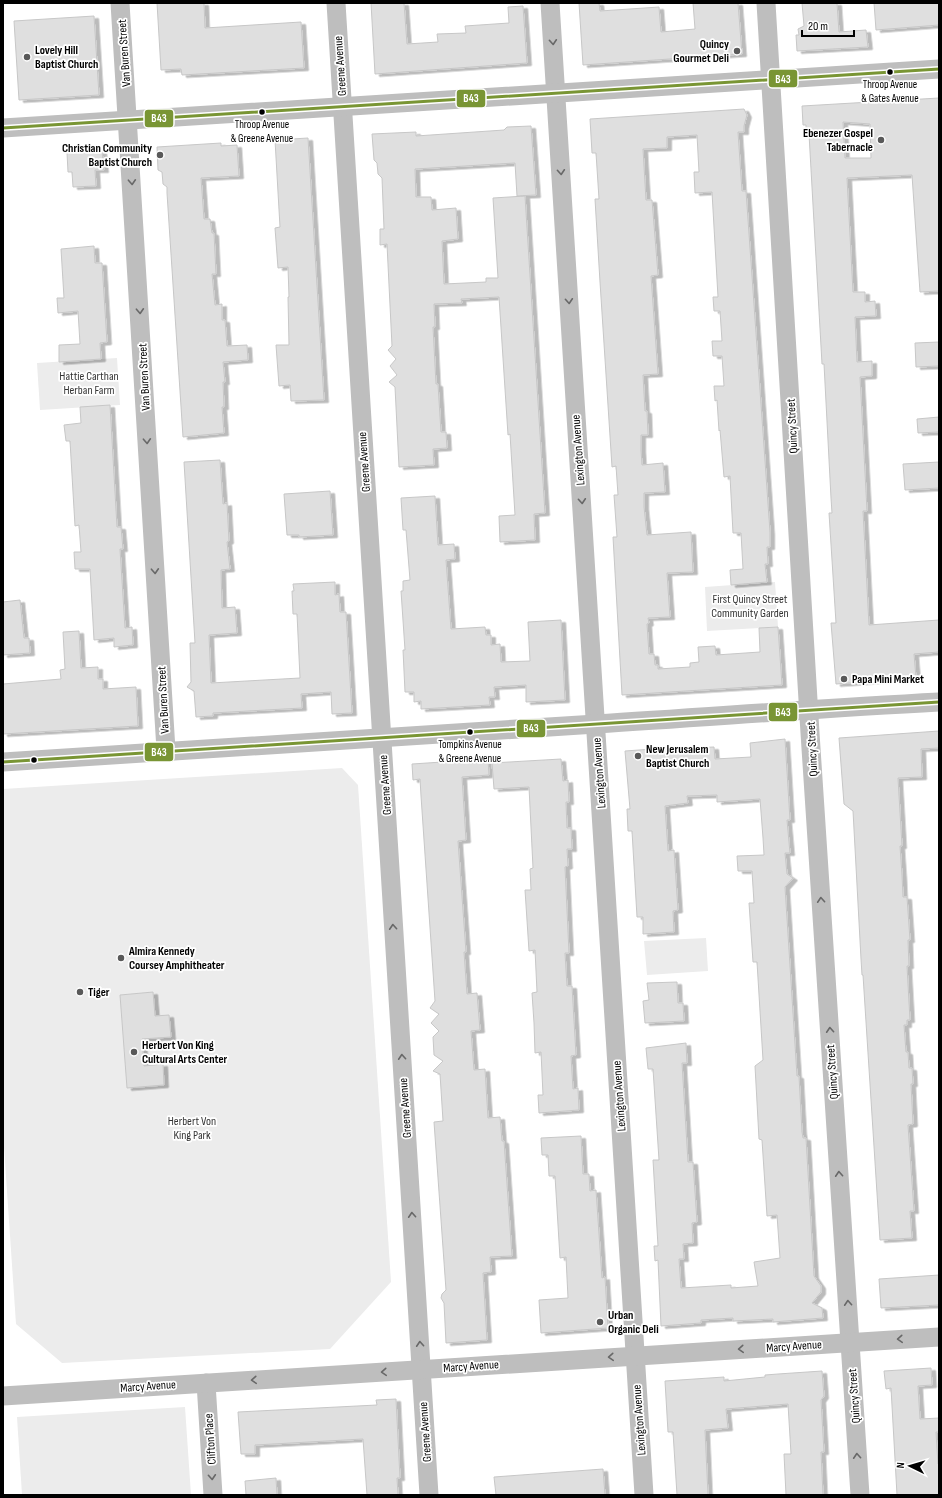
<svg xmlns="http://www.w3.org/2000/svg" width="942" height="1498" font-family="'Sofia Sans Condensed',sans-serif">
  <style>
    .green { fill: #ececec }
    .building { fill: #dfdfdf; stroke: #c7c7c7; fill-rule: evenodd; filter: url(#shadow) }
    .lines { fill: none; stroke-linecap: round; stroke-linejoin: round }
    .street { stroke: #bebebe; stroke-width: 19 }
    .bus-1-casing { stroke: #fff; stroke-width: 6 }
    .bus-1 { stroke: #799534; stroke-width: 3 }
    .oneway { stroke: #686868 }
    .poi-dot { fill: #595959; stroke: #fff; stroke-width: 1.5 }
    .bus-dot { fill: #000; stroke: #fff; stroke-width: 1.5 }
    .labels { text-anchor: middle; stroke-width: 3.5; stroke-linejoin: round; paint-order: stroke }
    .bus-label { font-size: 11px; fill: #000; stroke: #fff }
    .poi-label { font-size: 12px; font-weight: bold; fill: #000; stroke: #fff; text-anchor: start }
    .street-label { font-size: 12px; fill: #000; stroke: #fff }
    .park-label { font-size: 12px; fill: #333; stroke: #fff }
    .line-badge { stroke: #fff; stroke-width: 1.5 }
    .badge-label { font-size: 11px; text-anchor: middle; font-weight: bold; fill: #fff }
  </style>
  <defs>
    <filter id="shadow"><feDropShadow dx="4.5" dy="2.5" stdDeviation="0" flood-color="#0004"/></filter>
  </defs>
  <rect width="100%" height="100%" fill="#fff"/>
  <!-- green -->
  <g class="green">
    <path d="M 117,358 L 120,405 L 40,410 L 37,363 Z"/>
    <path d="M 775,582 L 778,627 L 707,631 L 705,587 Z"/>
    <path d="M 342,768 L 358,785 L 391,1282 L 330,1349 L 62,1363 L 16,1324 L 3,1132 L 3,789 Z"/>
    <path d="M 706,938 L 708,971 L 647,975 L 644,941 Z"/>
    <path d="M 185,1407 L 191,1495 L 22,1495 L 17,1417 Z"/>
  </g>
  <!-- building -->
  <g class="building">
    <path d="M 157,3 L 204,3 L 205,28 L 301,22 L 304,68 L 182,75 L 181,69 L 161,70 Z"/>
    <path d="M 371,3 L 404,3 L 407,44 L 438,42 L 437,34 L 466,33 L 465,26 L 509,23 L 508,7 L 523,6 L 527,63 L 375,74 Z"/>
    <path d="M 579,3 L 599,3 L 600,11 L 659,7 L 661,32 L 695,29 L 693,3 L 738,3 L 742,54 L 583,65 Z"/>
    <path d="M 802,3 L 837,3 L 839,32 L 866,30 L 868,47 L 797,51 L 796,35 L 799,35 L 798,29 L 804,26 Z"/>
    <path d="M 874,3 L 939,3 L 939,25 L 876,30 Z"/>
    <path d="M 94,16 L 99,95 L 19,100 L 14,21 Z"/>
    <path d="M 939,98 L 939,291 L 920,292 L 912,175 L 847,178 L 853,292 L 865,292 L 865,302 L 875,301 L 876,316 L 855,317 L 857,362 L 872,361 L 872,376 L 860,377 L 867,511 L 863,511 L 869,625 L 939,620 L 939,652 L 914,654 L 916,678 L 836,684 L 831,623 L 836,623 L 829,513 L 832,513 L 831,498 L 824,364 L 822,364 L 809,134 L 806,132 L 806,125 L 803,125 L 802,106 ZM 843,122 L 870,124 L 871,158 L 845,158 Z"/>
    <path d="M 744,109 L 747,115 L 744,126 L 744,132 L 738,132 L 742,191 L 746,191 L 770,532 L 770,547 L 767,547 L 768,564 L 765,564 L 767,582 L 731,585 L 730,570 L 743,569 L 741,533 L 733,533 L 730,476 L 724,477 L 720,430 L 719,431 L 717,400 L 715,401 L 714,386 L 724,386 L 722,356 L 713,356 L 712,341 L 722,341 L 720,311 L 714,311 L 713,297 L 718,297 L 712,192 L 695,193 L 694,172 L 699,172 L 697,135 L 667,137 L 667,148 L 643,149 L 646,200 L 652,200 L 657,262 L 658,275 L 651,276 L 658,374 L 643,375 L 645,411 L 647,411 L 648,435 L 641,435 L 641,450 L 642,465 L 663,463 L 665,492 L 644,493 L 644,507 L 647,535 L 691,532 L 693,572 L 667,573 L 670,617 L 648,618 L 649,623 L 647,624 L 649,654 L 654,654 L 655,665 L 658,665 L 658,669 L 690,667 L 690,663 L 699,662 L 698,647 L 715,646 L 716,655 L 760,652 L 759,628 L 778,627 L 782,685 L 622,695 L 613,537 L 617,537 L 614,495 L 618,495 L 616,466 L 612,467 L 600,282 L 595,199 L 599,199 L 596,153 L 592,153 L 590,119 Z"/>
    <path d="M 531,126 L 536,195 L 517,196 L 515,163 L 415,169 L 416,197 L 431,197 L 432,210 L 456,208 L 458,239 L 442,241 L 444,284 L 486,282 L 486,278 L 498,278 L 493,198 L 525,196 L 545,513 L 534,514 L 535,540 L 500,542 L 499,516 L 515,515 L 510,434 L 508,435 L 499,297 L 461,299 L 462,303 L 434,304 L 435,327 L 433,327 L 436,384 L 438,384 L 441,432 L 446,432 L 447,448 L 433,449 L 434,465 L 399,467 L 395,387 L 389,382 L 397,375 L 390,366 L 396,359 L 388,350 L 392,346 L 387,244 L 380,245 L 380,229 L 384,229 L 382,178 L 378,174 L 377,163 L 374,160 L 372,134 L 416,132 L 416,136 L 504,130 L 507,127 Z"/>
    <path d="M 308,138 L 324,400 L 291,401 L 290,385 L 279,386 L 276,345 L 289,345 L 288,297 L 289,297 L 288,267 L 278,268 L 275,228 L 280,227 L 275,140 Z"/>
    <path d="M 221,143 L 221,146 L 237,145 L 239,176 L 201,178 L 204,219 L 210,219 L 212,233 L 214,233 L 216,274 L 212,274 L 215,305 L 222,304 L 222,320 L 225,320 L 227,346 L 247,345 L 248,360 L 223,362 L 225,382 L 223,382 L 224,407 L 222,407 L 224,433 L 183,437 L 167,193 L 167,187 L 163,184 L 162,172 L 158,170 L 157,147 Z"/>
    <path d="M 102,151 L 104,170 L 95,170 L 96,186 L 73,187 L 72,172 L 68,172 L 67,153 Z"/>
    <path d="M 94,246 L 95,263 L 102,263 L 107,342 L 100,343 L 101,359 L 59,362 L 59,345 L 80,344 L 78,311 L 58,313 L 57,298 L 64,298 L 61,249 Z"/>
    <path d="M 939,342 L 939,366 L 916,367 L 915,343 Z"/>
    <path d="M 110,405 L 117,527 L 121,527 L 123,549 L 120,549 L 125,628 L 132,627 L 133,645 L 114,647 L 114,638 L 94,640 L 90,569 L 75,569 L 74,552 L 81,552 L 79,525 L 75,526 L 70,441 L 66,441 L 64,425 L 81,423 L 80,407 Z"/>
    <path d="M 939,417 L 939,432 L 918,433 L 917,419 Z"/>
    <path d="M 220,460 L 223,504 L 227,503 L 229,541 L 227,542 L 230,569 L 221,570 L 222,608 L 235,607 L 237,633 L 209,635 L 211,683 L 300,678 L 297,614 L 293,614 L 292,591 L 294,591 L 293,584 L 335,582 L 335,595 L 339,594 L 340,612 L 346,612 L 352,713 L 332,714 L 331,692 L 301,694 L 302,708 L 213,713 L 213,716 L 196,717 L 194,691 L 187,687 L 191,682 L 190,643 L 195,643 L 184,462 Z"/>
    <path d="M 939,462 L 939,488 L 905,490 L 903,464 Z"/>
    <path d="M 330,491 L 333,535 L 299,537 L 299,535 L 287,535 L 284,494 Z"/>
    <path d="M 435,496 L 438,545 L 454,544 L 455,559 L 446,560 L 451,629 L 485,627 L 486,635 L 491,635 L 491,645 L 500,644 L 501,662 L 530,661 L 528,622 L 561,620 L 565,700 L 526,702 L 526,685 L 494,687 L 495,697 L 489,697 L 490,705 L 421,709 L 421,701 L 414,702 L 414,692 L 405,692 L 403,650 L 405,650 L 401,591 L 403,591 L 403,581 L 410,580 L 406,530 L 403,530 L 401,498 Z"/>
    <path d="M 20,600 L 24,638 L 29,638 L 30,653 L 3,655 L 3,602 Z"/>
    <path d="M 79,631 L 81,668 L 98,667 L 98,679 L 103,679 L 103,689 L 136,687 L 138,726 L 3,734 L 3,684 L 61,679 L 60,670 L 65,669 L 63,632 Z"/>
    <path d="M 939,731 L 939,748 L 921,749 L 922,777 L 898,778 L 902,846 L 900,846 L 902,875 L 903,897 L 907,897 L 910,940 L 908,940 L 909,966 L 907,966 L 910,1020 L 907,1020 L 907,1025 L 904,1025 L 906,1052 L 908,1052 L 909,1068 L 912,1068 L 913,1084 L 911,1084 L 913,1124 L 908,1125 L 914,1211 L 910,1211 L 912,1238 L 880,1240 L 863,975 L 862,975 L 861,959 L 853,811 L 844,804 L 839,738 Z"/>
    <path d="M 785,739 L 790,820 L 787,820 L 790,853 L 785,853 L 787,874 L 793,878 L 785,887 L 797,1076 L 799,1076 L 802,1132 L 803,1138 L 806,1138 L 814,1276 L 821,1286 L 821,1292 L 812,1303 L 822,1308 L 823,1318 L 773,1322 L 773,1319 L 733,1321 L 733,1318 L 701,1320 L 701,1323 L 661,1326 L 658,1260 L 655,1261 L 654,1246 L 658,1246 L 653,1160 L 659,1160 L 653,1069 L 648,1069 L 646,1048 L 686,1043 L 687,1063 L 682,1063 L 688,1162 L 693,1162 L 697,1222 L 692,1223 L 693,1243 L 683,1244 L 684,1259 L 679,1259 L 681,1288 L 731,1285 L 731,1288 L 758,1286 L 754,1262 L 780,1258 L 777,1215 L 767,1216 L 762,1140 L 759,1139 L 755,1066 L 763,1060 L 757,962 L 753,962 L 749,903 L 754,903 L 752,871 L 738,871 L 737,856 L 764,855 L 763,838 L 760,799 L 717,802 L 717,795 L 687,796 L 688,803 L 665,806 L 668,851 L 674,850 L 678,910 L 673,911 L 674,932 L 643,934 L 643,917 L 637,917 L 632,831 L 628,831 L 627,809 L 630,809 L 625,751 L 667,748 L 667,749 L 714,747 L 715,759 L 751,757 L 750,743 Z"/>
    <path d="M 488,759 L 489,775 L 462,777 L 466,840 L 458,841 L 466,952 L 464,952 L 467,994 L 477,993 L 480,1030 L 471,1031 L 474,1070 L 485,1069 L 488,1118 L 500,1117 L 502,1141 L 504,1141 L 512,1256 L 490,1257 L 491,1272 L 483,1273 L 487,1340 L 446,1343 L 444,1303 L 441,1298 L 442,1294 L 446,1290 L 434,1122 L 443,1121 L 440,1074 L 433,1071 L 443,1061 L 434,1055 L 433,1037 L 439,1031 L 431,1023 L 439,1014 L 430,1008 L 435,1001 L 421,796 L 420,779 L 413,780 L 412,764 Z"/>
    <path d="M 561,759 L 563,781 L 568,780 L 569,802 L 566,802 L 567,828 L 571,828 L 572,849 L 567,849 L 568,866 L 565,867 L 569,953 L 565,953 L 567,986 L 572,986 L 576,1055 L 571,1056 L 573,1089 L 578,1088 L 579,1110 L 539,1113 L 538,1095 L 543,1095 L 541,1052 L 535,1053 L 534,1023 L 532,993 L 537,992 L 535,950 L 529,951 L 525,890 L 531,890 L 530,869 L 533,868 L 529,787 L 494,789 L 492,763 Z"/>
    <path d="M 677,982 L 678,1003 L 683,1003 L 684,1021 L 645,1023 L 643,1001 L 649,1000 L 647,983 Z"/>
    <path d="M 153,992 L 155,1016 L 169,1015 L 171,1037 L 142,1039 L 144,1066 L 163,1064 L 164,1085 L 127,1088 L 120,995 Z"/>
    <path d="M 581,1136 L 583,1174 L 589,1174 L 590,1191 L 596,1190 L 602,1278 L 605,1277 L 608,1328 L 541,1333 L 539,1300 L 568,1298 L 566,1257 L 560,1258 L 555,1176 L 549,1176 L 548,1155 L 542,1155 L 541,1138 Z"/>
    <path d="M 939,1275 L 939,1305 L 881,1308 L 879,1279 Z"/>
    <path d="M 931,1368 L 932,1385 L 918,1386 L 920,1419 L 939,1418 L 939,1432 L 936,1432 L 938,1464 L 939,1464 L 939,1495 L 897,1495 L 891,1388 L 886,1389 L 884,1371 Z"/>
    <path d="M 822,1371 L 824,1396 L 821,1400 L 824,1452 L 821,1452 L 823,1495 L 786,1495 L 784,1454 L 791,1454 L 788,1404 L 726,1409 L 728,1428 L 705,1430 L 708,1495 L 677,1495 L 673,1432 L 668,1432 L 665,1381 L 724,1377 L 724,1381 L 765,1377 L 765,1375 L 778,1374 Z"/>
    <path d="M 396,1399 L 400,1478 L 397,1478 L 398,1495 L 367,1495 L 363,1439 L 255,1445 L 255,1454 L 241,1454 L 238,1412 L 377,1405 L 376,1400 Z"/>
    <path d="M 603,1469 L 605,1495 L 496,1495 L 494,1477 Z"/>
    <path d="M 276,1478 L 277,1495 L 246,1495 L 245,1481 Z"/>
  </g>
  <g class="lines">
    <!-- street -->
    <g class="street">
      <path d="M 120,3 L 166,750"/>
      <path d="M 336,3 L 429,1495"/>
      <path d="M 550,3 L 644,1495"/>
      <path d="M 766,3 L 810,733 L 860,1495"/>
      <path d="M 3,128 L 939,69"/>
      <path d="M 3,762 C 200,748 398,737 596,724 C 710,717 824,708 939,702"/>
      <path d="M 206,1383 L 213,1495"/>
      <path d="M 3,1396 L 939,1337"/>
    </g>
    <defs>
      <g id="bus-1">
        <path d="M 3,128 L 939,69"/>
        <path d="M 3,762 L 939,702"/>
      </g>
    </defs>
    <!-- bus-1 casing -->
    <use href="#bus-1" class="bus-1-casing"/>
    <!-- bus-1 -->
    <use href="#bus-1" class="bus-1"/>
  </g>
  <!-- one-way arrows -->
  <defs><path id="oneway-chevron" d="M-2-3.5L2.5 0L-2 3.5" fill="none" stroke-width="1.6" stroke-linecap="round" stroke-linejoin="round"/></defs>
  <g class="oneway">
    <use href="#oneway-chevron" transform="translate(553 42) rotate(86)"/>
    <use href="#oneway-chevron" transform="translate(561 172) rotate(86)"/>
    <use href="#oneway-chevron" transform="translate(132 182) rotate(87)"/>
    <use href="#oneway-chevron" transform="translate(569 301) rotate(86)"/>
    <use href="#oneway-chevron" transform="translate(140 311) rotate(87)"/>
    <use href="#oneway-chevron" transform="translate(147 441) rotate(87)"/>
    <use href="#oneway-chevron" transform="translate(582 501) rotate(86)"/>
    <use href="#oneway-chevron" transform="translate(155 571) rotate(87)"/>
    <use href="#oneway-chevron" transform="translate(821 900) rotate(-94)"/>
    <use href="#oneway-chevron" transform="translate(393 927) rotate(-94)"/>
    <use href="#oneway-chevron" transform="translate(830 1030) rotate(-94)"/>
    <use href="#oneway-chevron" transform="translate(402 1057) rotate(-94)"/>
    <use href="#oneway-chevron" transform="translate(839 1174) rotate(-94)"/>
    <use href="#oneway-chevron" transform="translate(412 1215) rotate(-94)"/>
    <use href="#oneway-chevron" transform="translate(848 1303) rotate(-94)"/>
    <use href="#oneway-chevron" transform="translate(900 1339) rotate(176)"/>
    <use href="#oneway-chevron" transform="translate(420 1344) rotate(-94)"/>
    <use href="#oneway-chevron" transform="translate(741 1349) rotate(176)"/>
    <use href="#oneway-chevron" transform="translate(611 1357) rotate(176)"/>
    <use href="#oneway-chevron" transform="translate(384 1372) rotate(176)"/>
    <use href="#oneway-chevron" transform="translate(254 1380) rotate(176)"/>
    <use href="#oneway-chevron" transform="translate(857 1456) rotate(-94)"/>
    <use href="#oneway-chevron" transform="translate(212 1477) rotate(86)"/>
  </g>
  <!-- markers -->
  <g class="poi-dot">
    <circle cx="737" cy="51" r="4"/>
    <circle cx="27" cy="57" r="4"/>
    <circle cx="881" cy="140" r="4"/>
    <circle cx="160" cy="155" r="4"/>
    <circle cx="844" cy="679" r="4"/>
    <circle cx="638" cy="756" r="4"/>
    <circle cx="121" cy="958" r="4"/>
    <circle cx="80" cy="992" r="4"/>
    <circle cx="134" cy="1052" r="4"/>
    <circle cx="600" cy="1322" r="4"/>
  </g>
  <g class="bus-dot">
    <circle cx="890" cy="72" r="3.5"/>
    <circle cx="262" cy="112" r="3.5"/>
    <circle cx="470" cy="732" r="3.5"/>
    <circle cx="34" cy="760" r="3.5"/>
  </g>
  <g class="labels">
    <!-- bus labels -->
    <g class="bus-label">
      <text x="890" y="88">Throop Avenue<tspan x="890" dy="14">&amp; Gates Avenue</tspan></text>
      <text x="262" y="128">Throop Avenue<tspan x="262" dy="14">&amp; Greene Avenue</tspan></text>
      <text x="470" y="748">Tompkins Avenue<tspan x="470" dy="14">&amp; Greene Avenue</tspan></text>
    </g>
    <!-- poi labels -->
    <g class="poi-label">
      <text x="729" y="48" text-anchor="end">Quincy<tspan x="729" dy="14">Gourmet Deli</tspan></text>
      <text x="35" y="54">Lovely Hill<tspan x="35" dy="14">Baptist Church</tspan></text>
      <text x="873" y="137" text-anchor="end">Ebenezer Gospel<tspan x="873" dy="14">Tabernacle</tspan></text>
      <text x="152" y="152" text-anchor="end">Christian Community<tspan x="152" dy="14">Baptist Church</tspan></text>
      <text x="852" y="683">Papa Mini Market</text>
      <text x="646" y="753">New Jerusalem<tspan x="646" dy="14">Baptist Church</tspan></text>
      <text x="129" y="955">Almira Kennedy<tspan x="129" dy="14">Coursey Amphitheater</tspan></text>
      <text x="88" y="996">Tiger</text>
      <text x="142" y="1049">Herbert Von King<tspan x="142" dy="14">Cultural Arts Center</tspan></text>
      <text x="608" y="1319">Urban<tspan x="608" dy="14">Organic Deli</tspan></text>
    </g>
    <!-- street labels -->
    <g class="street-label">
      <text transform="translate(124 53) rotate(-94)" y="4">Van Buren Street</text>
      <text transform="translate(340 66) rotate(-94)" y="4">Greene Avenue</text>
      <text transform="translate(144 377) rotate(-93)" y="4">Van Buren Street</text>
      <text transform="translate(792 426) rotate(-93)" y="4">Quincy Street</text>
      <text transform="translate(578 450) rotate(-94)" y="4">Lexington Avenue</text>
      <text transform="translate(364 462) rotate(-94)" y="4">Greene Avenue</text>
      <text transform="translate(163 700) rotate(-93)" y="4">Van Buren Street</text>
      <text transform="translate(812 749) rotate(-93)" y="4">Quincy Street</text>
      <text transform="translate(599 773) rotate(-94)" y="4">Lexington Avenue</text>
      <text transform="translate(385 785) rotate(-94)" y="4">Greene Avenue</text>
      <text transform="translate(832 1072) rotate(-94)" y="4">Quincy Street</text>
      <text transform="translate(619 1096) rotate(-94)" y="4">Lexington Avenue</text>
      <text transform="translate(405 1108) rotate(-94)" y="4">Greene Avenue</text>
      <text transform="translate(794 1346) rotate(-4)" y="4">Marcy Avenue</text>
      <text transform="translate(471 1366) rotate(-4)" y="4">Marcy Avenue</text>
      <text transform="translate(148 1386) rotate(-4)" y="4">Marcy Avenue</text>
      <text transform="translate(854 1396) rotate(-94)" y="4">Quincy Street</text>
      <text transform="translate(639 1420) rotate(-94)" y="4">Lexington Avenue</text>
      <text transform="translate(425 1432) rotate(-94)" y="4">Greene Avenue</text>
      <text transform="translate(210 1439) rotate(-94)" y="4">Clifton Place</text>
    </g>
    <!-- park labels -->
    <g class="park-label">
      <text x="89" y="380">Hattie Carthan<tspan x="89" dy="14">Herban Farm</tspan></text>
      <text x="750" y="603">First Quincy Street<tspan x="750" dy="14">Community Garden</tspan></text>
      <text x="192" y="1125">Herbert Von<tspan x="192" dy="14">King Park</tspan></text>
    </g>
  </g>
  <g class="line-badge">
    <rect x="768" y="69" width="30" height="19" rx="4" fill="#799534"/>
    <rect x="456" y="89" width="30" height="19" rx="4" fill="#799534"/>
    <rect x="144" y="109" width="30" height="19" rx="4" fill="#799534"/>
    <rect x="768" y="702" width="30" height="20" rx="4" fill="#799534"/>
    <rect x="516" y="719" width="30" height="19" rx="4" fill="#799534"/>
    <rect x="144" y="742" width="30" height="20" rx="4" fill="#799534"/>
  </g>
  <g class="badge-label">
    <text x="783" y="83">B43</text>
    <text x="471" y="102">B43</text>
    <text x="159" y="122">B43</text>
    <text x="783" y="716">B43</text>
    <text x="531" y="732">B43</text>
    <text x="159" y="756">B43</text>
  </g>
  <!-- border -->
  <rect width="942" height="1498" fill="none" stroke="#000000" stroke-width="8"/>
  <!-- north arrow -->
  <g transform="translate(910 1466) rotate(275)" stroke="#ffffff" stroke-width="3" paint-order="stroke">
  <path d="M0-3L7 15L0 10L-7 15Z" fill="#000000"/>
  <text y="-6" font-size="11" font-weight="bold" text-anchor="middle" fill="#000000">N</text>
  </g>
  <!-- scale -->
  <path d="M802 30v6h52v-6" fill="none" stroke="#000000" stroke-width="2"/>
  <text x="808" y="30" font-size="12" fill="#000000" stroke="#ffffff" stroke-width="3" paint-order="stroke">20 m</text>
</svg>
